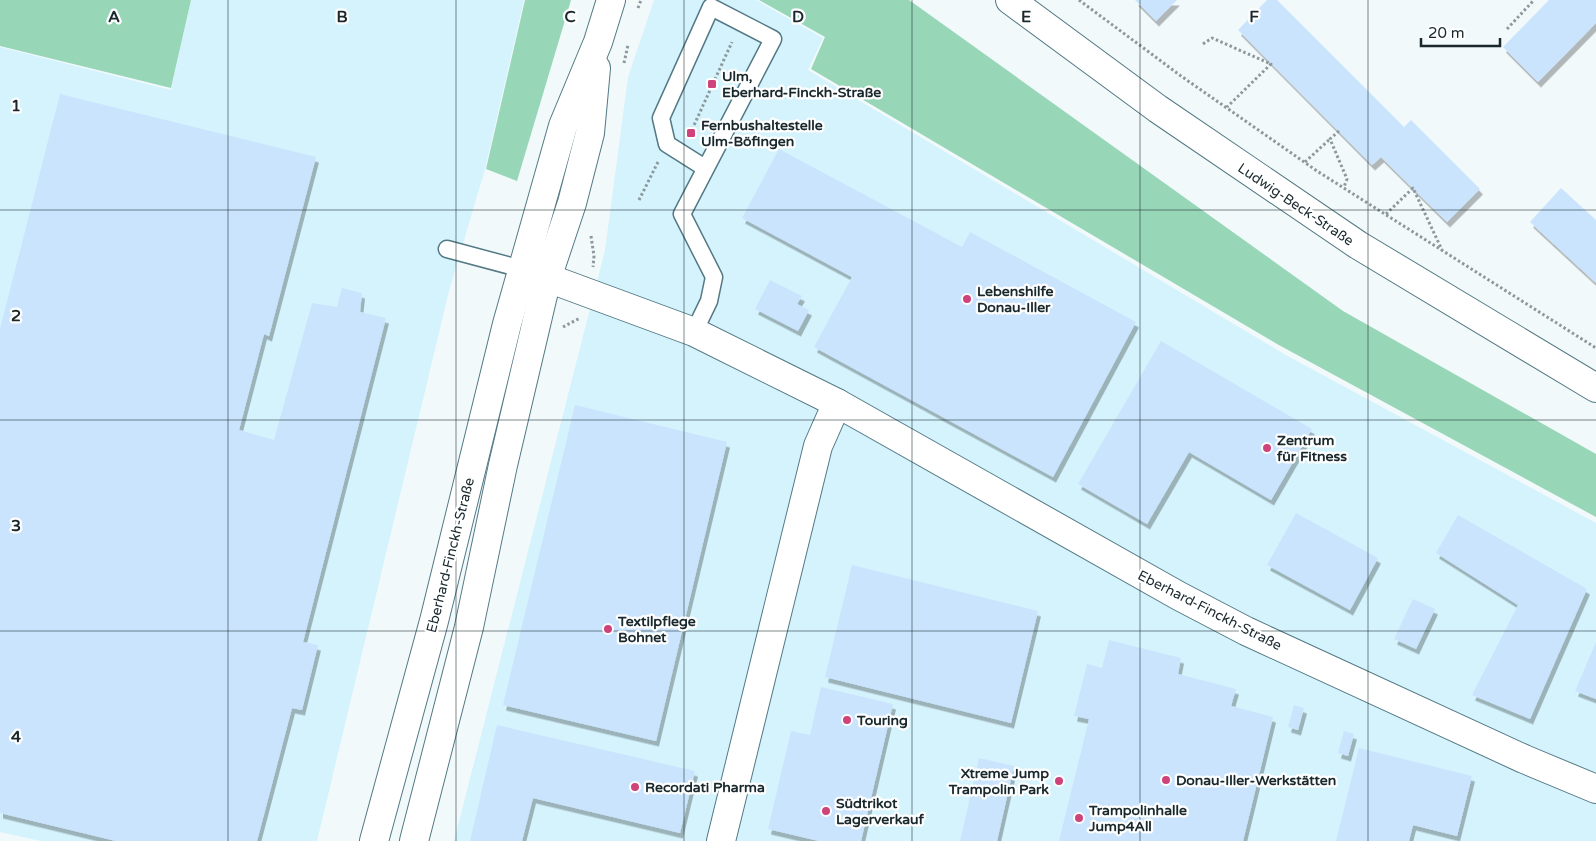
<svg xmlns="http://www.w3.org/2000/svg" width="1596" height="841" font-family="'Varela Round',sans-serif">
  <style>
    .built { fill: #d5f3fc }
    .green { fill: #98d6b8 }
    .building { fill: #cae4fe; filter: url(#shadow) }
    .lines { fill: none; stroke-linecap: round; stroke-linejoin: round }
    .service-casing { stroke: #537984; stroke-width: 19 }
    .minor-casing { stroke: #537984; stroke-width: 30 }
    .tertiary-casing { stroke: #537984; stroke-width: 30 }
    .path { stroke: #8c989b; stroke-width: 3; stroke-dasharray: 2.5 2.5; stroke-linecap: butt }
    .service { stroke: #fff; stroke-width: 16 }
    .minor { stroke: #fff; stroke-width: 28 }
    .tertiary { stroke: #fff; stroke-width: 28 }
    .grid { fill: none; stroke: #18282d; stroke-width: 1; stroke-opacity: 0.55 }
    .poi-dot { fill: #cd437a; stroke: #fff; stroke-width: 2 }
    .labels { text-anchor: middle; stroke-width: 4.5; stroke-linejoin: round; paint-order: stroke }
    .poi-label { font-size: 14px; font-weight: bold; fill: #18282d; stroke: #fff; text-anchor: start }
    .street-label { font-size: 14px; fill: #18282d; stroke: #fff }
    .grid-label { font-size: 16px; text-anchor: middle; font-weight: bold; fill: #18282d; stroke: #fff; stroke-width: 4.5; stroke-linejoin: round; paint-order: stroke }
  </style>
  <defs>
    <filter id="shadow"><feDropShadow dx="3" dy="5.5" stdDeviation="0" flood-color="#0004"/></filter>
  </defs>
  <rect width="100%" height="100%" fill="#f1f9fb"/>
  <!-- built -->
  <g class="built">
    <path d="M 191,0 L 524,0 L 485,169 L 449,291 L 317,841 L 41,841 L 0,832 L 0,47 L 171,90 Z"/>
    <path d="M 654,0 L 756,0 L 823,38 L 808,70 L 1284,354 L 1596,523 L 1596,841 L 454,841 L 605,250 L 628,77 Z"/>
  </g>
  <!-- green -->
  <g class="green">
    <path d="M 0,0 L 191,0 L 171,88 L 0,46 Z"/>
    <path d="M 525,0 L 571,0 L 517,181 L 486,169 Z"/>
    <path d="M 759,0 L 909,0 L 1343,311 L 1596,454 L 1596,517 L 1277,344 L 811,69 L 825,37 Z"/>
  </g>
  <!-- building -->
  <g class="building">
    <path d="M 1135,0 L 1177,0 L 1156,21 Z"/>
    <path d="M 1267,0 L 1277,0 L 1404,127 L 1411,120 L 1480,189 L 1447,222 L 1381,157 L 1372,165 L 1238,30 Z"/>
    <path d="M 1549,0 L 1596,0 L 1596,23 L 1538,82 L 1503,47 Z"/>
    <path d="M 60,94 L 316,157 L 269,336 L 264,334 L 239,430 L 274,440 L 312,303 L 337,307 L 342,288 L 362,293 L 360,312 L 386,318 L 303,642 L 318,645 L 302,710 L 292,708 L 257,841 L 116,841 L 0,813 L 0,329 Z"/>
    <path d="M 779,149 L 962,247 L 970,232 L 1136,322 L 1053,477 L 814,347 L 852,277 L 742,218 Z"/>
    <path d="M 1561,188 L 1596,220 L 1596,283 L 1530,222 Z"/>
    <path d="M 770,280 L 802,296 L 797,304 L 809,310 L 798,331 L 755,309 Z"/>
    <path d="M 1161,341 L 1312,429 L 1271,500 L 1189,452 L 1147,524 L 1078,484 Z"/>
    <path d="M 575,405 L 727,442 L 656,741 L 503,705 Z"/>
    <path d="M 1296,513 L 1378,558 L 1350,610 L 1267,565 Z"/>
    <path d="M 1458,515 L 1587,589 L 1530,719 L 1472,695 L 1518,605 L 1436,553 Z"/>
    <path d="M 852,565 L 1038,611 L 1011,723 L 825,677 Z"/>
    <path d="M 1413,599 L 1435,609 L 1416,649 L 1394,639 Z"/>
    <path d="M 1109,640 L 1181,658 L 1178,674 L 1236,689 L 1231,706 L 1273,717 L 1243,841 L 1059,841 L 1089,719 L 1074,716 L 1087,664 L 1102,668 Z"/>
    <path d="M 1596,642 L 1596,699 L 1575,691 Z"/>
    <path d="M 821,687 L 893,704 L 861,841 L 819,841 L 768,829 L 791,731 L 810,735 Z"/>
    <path d="M 1294,705 L 1304,708 L 1298,730 L 1288,727 Z"/>
    <path d="M 497,725 L 695,771 L 680,833 L 533,798 L 522,841 L 470,841 Z"/>
    <path d="M 1344,731 L 1354,734 L 1348,756 L 1338,753 Z"/>
    <path d="M 1359,748 L 1472,776 L 1457,836 L 1413,825 L 1409,841 L 1336,841 Z"/>
    <path d="M 979,758 L 1014,766 L 997,841 L 960,841 Z"/>
  </g>
  <g class="lines">
    <defs>
      <g id="service">
        <path d="M 447,249 L 522,269"/>
        <path d="M 694,332 L 709,301 L 714,277 L 682,214 L 773,39 L 711,7 L 661,118 L 667,144 L 705,168"/>
      </g>
      <g id="minor">
        <path d="M 1010,0 L 1158,109 L 1358,245 L 1596,388"/>
        <path d="M 526,270 L 694,332 L 837,403 L 1179,596 L 1246,631 L 1524,759 L 1596,789"/>
        <path d="M 721,841 L 818,446 L 837,403"/>
      </g>
      <g id="tertiary">
        <path d="M 374,841 L 434,621 L 507,324 L 563,126 L 598,42 L 611,0"/>
        <path d="M 414,841 L 469,627 L 503,465 L 547,278 L 572,203 L 590,133 L 596,68"/>
      </g>
    </defs>
    <!-- service casing -->
    <use href="#service" class="service-casing"/>
    <!-- minor casing -->
    <use href="#minor" class="minor-casing"/>
    <!-- tertiary casing -->
    <use href="#tertiary" class="tertiary-casing"/>
    <!-- path -->
    <g class="path">
      <path d="M 1079,0 L 1181,76 L 1317,171 L 1596,348"/>
      <path d="M 638,8 L 641,0"/>
      <path d="M 1507,29 L 1534,0"/>
      <path d="M 1203,44 L 1212,38 L 1271,64 L 1227,107"/>
      <path d="M 624,63 L 628,45"/>
      <path d="M 1339,131 L 1330,139 L 1347,179 L 1344,187"/>
      <path d="M 690,134 L 732,42"/>
      <path d="M 1305,162 L 1330,139"/>
      <path d="M 639,200 L 658,162"/>
      <path d="M 1386,214 L 1413,188 L 1442,250"/>
      <path d="M 591,236 L 594,256 L 593,267"/>
      <path d="M 563,327 L 580,318"/>
    </g>
    <!-- service -->
    <use href="#service" class="service"/>
    <!-- minor -->
    <use href="#minor" class="minor"/>
    <!-- tertiary -->
    <use href="#tertiary" class="tertiary"/>
  </g>
  <!-- grid -->
  <path class="grid" d="M 228,0 L 228,841M 456,0 L 456,841M 684,0 L 684,841M 912,0 L 912,841M 1140,0 L 1140,841M 1368,0 L 1368,841M 0,210 L 1596,210M 0,420 L 1596,420M 0,631 L 1596,631"/>
  <!-- markers -->
  <g class="poi-dot">
    <rect x="707" y="79" width="10" height="10" rx="2.5"/>
    <rect x="686" y="128" width="10" height="10" rx="2.5"/>
    <circle cx="967" cy="299" r="5"/>
    <circle cx="1267" cy="448" r="5"/>
    <circle cx="608" cy="629" r="5"/>
    <circle cx="847" cy="720" r="5"/>
    <circle cx="1166" cy="780" r="5"/>
    <circle cx="1059" cy="781" r="5"/>
    <circle cx="635" cy="787" r="5"/>
    <circle cx="826" cy="811" r="5"/>
    <circle cx="1079" cy="818" r="5"/>
  </g>
  <g class="labels">
    <!-- poi labels -->
    <g class="poi-label">
      <text x="722" y="81">Ulm,<tspan x="722" dy="16">Eberhard-Finckh-Straße</tspan></text>
      <text x="701" y="130">Fernbushaltestelle<tspan x="701" dy="16">Ulm-Böfingen</tspan></text>
      <text x="977" y="296">Lebenshilfe<tspan x="977" dy="16">Donau-Iller</tspan></text>
      <text x="1277" y="445">Zentrum<tspan x="1277" dy="16">für Fitness</tspan></text>
      <text x="618" y="626">Textilpflege<tspan x="618" dy="16">Bohnet</tspan></text>
      <text x="857" y="725">Touring</text>
      <text x="1049" y="778" text-anchor="end">Xtreme Jump<tspan x="1049" dy="16">Trampolin Park</tspan></text>
      <text x="1176" y="785">Donau-Iller-Werkstätten</text>
      <text x="645" y="792">Recordati Pharma</text>
      <text x="836" y="808">Südtrikot<tspan x="836" dy="16">Lagerverkauf</tspan></text>
      <text x="1089" y="815">Trampolinhalle<tspan x="1089" dy="16">Jump4All</tspan></text>
    </g>
    <!-- street labels -->
    <g class="street-label">
      <text transform="translate(1296 204) rotate(34)" y="5">Ludwig-Beck-Straße</text>
      <text transform="translate(450 555) rotate(-76)" y="5">Eberhard-Finckh-Straße</text>
      <text transform="translate(1210 610) rotate(27)" y="5">Eberhard-Finckh-Straße</text>
    </g>
  </g>
  <g class="grid-label">
    <text x="114" y="22">A</text>
    <text x="342" y="22">B</text>
    <text x="570" y="22">C</text>
    <text x="798" y="22">D</text>
    <text x="1026" y="22">E</text>
    <text x="1254" y="22">F</text>
    <text x="16" y="111">1</text>
    <text x="16" y="321">2</text>
    <text x="16" y="531">3</text>
    <text x="16" y="742">4</text>
  </g>
  <!-- scale -->
  <path d="M1421 38v8h79v-8" fill="none" stroke="#18282d" stroke-width="2.5"/>
  <text x="1428" y="38" font-size="15" fill="#18282d" stroke="#ffffff" stroke-width="4" paint-order="stroke">20 m</text>
</svg>
